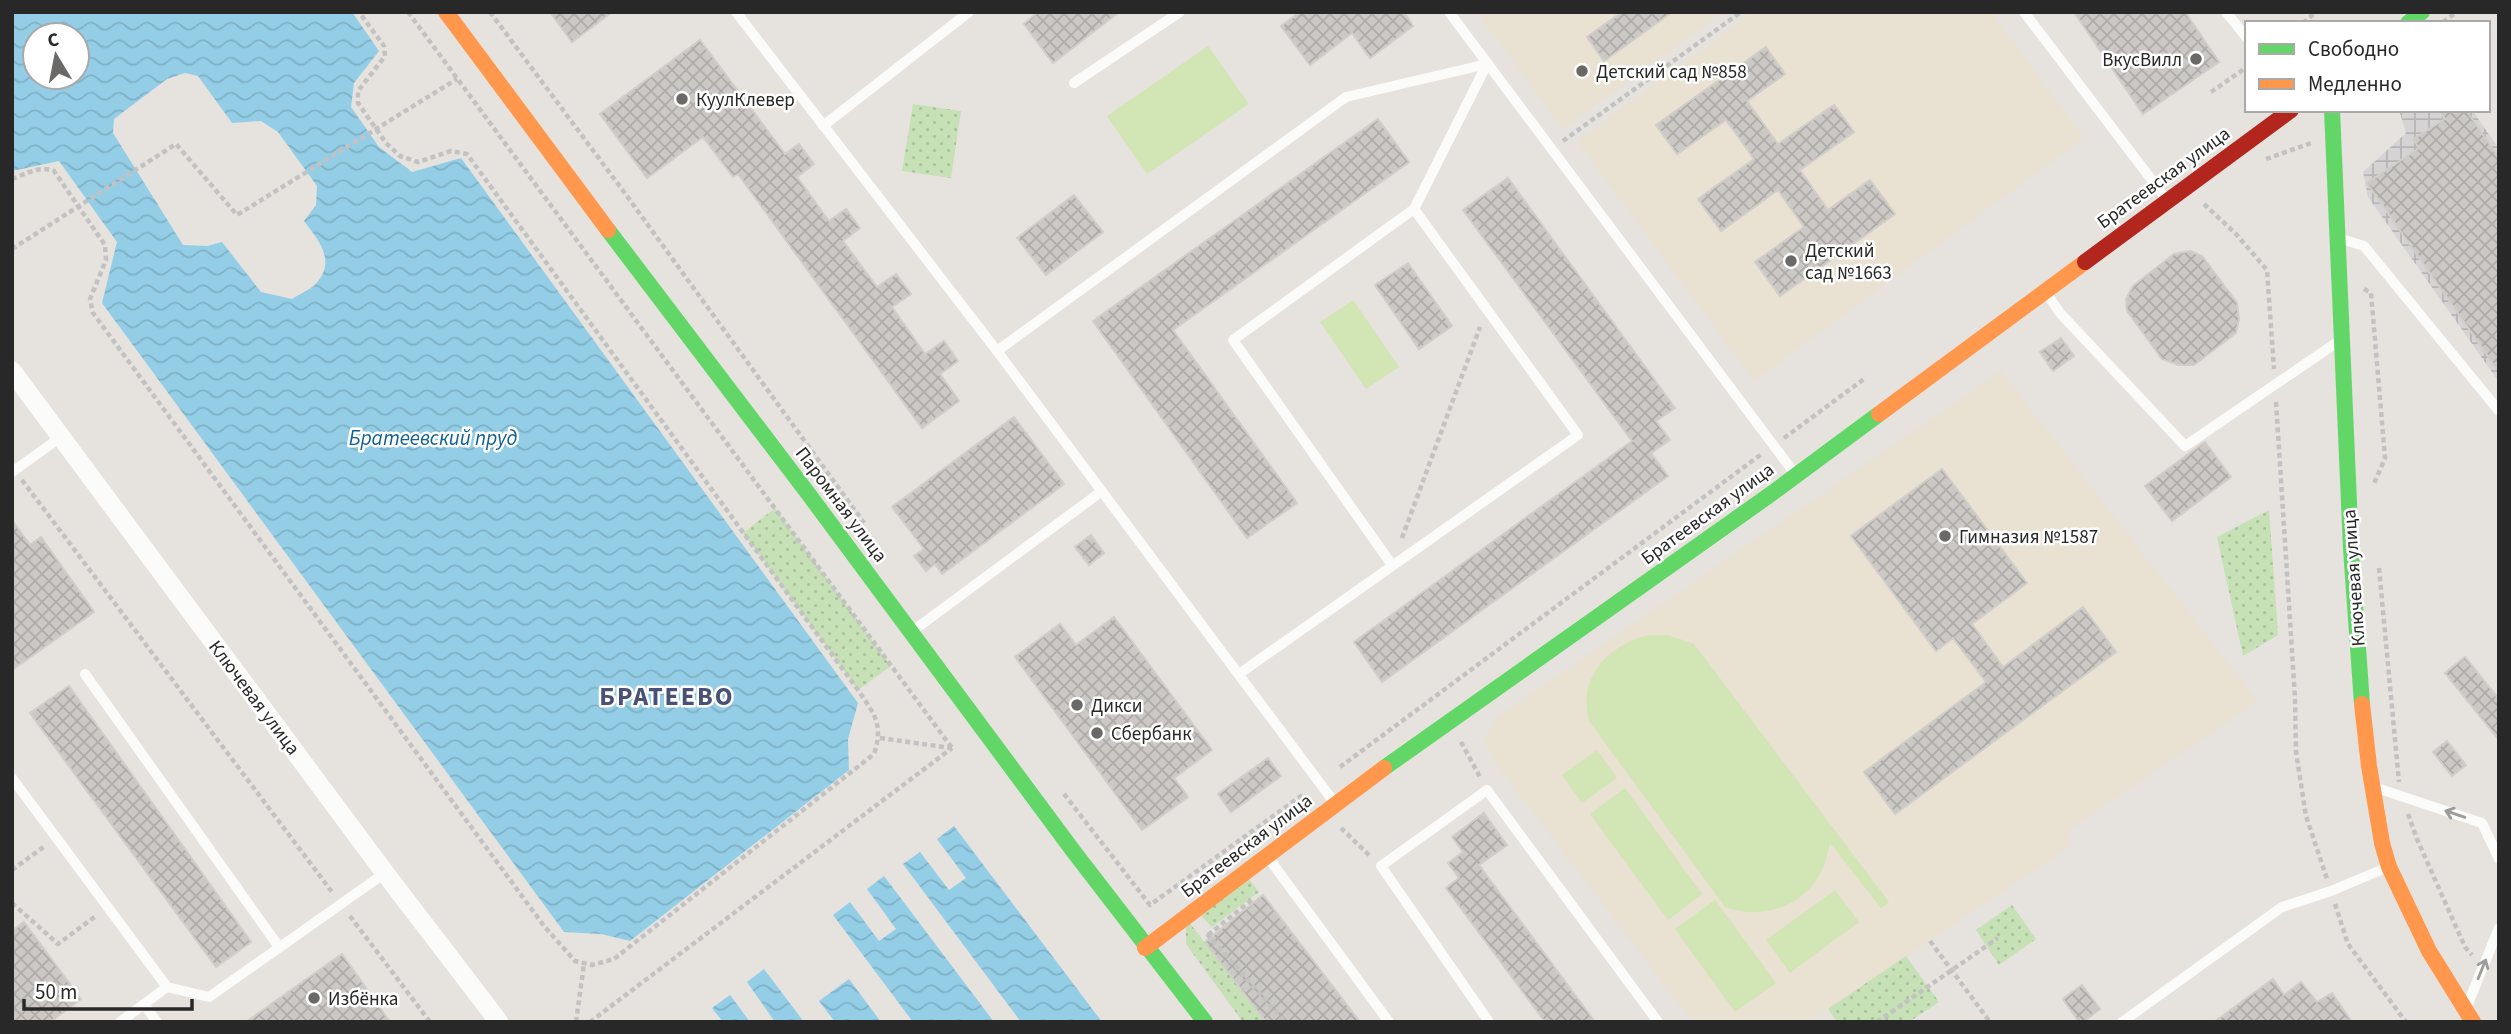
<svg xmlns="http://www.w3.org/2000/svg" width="2511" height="1034" font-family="'Source Sans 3',sans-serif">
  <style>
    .industrial { fill: url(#industrial-grid) }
    .education { fill: #e9e1d2 }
    .grass { fill: url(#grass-dots) }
    .pitch { fill: #d2e5b5 }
    .water { fill: url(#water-waves); fill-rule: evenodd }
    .building { fill: url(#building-cross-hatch); stroke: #d1ceca; stroke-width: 2 }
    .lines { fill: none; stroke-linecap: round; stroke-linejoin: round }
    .path { stroke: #c3c2c2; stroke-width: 4.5; stroke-dasharray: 5 3.5; stroke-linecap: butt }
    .lane { stroke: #fbfbfa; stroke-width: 10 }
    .street { stroke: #fbfbfa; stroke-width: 19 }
    .fast { stroke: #63d668; stroke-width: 16 }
    .slow { stroke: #ff974d; stroke-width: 16 }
    .jam { stroke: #b3261e; stroke-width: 16 }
    .oneway { stroke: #9c9c9c }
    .poi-dot { fill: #6a6968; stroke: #fff; stroke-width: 2.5 }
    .labels { text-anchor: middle; stroke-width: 5; stroke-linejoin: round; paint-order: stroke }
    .poi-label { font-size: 19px; fill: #282828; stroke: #fff; text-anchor: start }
    .street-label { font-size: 19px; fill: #282828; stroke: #fff }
    .water-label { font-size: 21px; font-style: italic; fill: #116292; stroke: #fff }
    .district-label { font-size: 26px; font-weight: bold; letter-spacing: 2px; fill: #4a5176; stroke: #fff }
  </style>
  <defs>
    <pattern id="industrial-grid" width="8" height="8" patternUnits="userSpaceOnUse" patternTransform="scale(1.75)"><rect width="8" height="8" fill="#d6d3d5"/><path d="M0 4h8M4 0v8" fill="none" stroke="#b8b5b7"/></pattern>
    <pattern id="grass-dots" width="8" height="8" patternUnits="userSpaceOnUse" patternTransform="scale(1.75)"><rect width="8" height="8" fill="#c7e1b7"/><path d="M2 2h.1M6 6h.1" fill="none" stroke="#abc19d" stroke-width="1.8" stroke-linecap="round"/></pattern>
    <pattern id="water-waves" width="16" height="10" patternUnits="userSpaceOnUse" patternTransform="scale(1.75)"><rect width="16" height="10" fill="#93cee6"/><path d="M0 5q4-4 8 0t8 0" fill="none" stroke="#7fb1c5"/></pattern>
    <pattern id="building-cross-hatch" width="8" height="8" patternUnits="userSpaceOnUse" patternTransform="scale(1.75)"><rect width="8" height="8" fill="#cbc8c5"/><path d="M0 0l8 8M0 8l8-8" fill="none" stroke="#aeaca9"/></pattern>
  </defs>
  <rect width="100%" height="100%" fill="#e6e2de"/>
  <!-- industrial -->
  <path class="industrial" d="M 2399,110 L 2472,110 L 2499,149 L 2499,382 L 2368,197 L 2363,172 L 2406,133 Z"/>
  <!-- education -->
  <g class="education">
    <path d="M 1477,12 L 1723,12 L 1563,129 Z"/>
    <path d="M 1753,12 L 1991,12 L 2084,138 L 1754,381 L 1577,141 Z"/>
    <path d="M 2001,371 L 2258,701 L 2069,830 L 2071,846 L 1809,1022 L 1692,1022 L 1497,765 L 1484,740 L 1497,717 Z"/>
  </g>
  <!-- grass -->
  <g class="grass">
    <path d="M 913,104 L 961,111 L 951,178 L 902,171 Z"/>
    <path d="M 775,508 L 891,666 L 858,690 L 743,533 Z"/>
    <path d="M 2269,510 L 2278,635 L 2243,656 L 2217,537 Z"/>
    <path d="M 1248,878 L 1259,892 L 1212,927 L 1201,916 Z"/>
    <path d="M 2012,905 L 2036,939 L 1999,965 L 1976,930 Z"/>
    <path d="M 1189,922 L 1266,1022 L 1243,1022 L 1186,944 L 1186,928 Z"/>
    <path d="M 1906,956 L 1939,1002 L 1909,1022 L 1837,1022 L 1828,1009 Z"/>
  </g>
  <!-- pitch -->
  <g class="pitch">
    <path d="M 1208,46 L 1249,104 L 1147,174 L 1107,116 Z"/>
    <path d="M 1353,300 L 1399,367 L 1366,389 L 1320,322 Z"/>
    <path d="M 1649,635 L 1668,635 L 1694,644 L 1889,902 L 1881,908 L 1830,843 C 1827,853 1826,864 1820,874 C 1802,908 1760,920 1725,907 L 1589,721 C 1578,676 1608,645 1649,635 Z"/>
    <path d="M 1597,750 L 1617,778 L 1582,803 L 1562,775 Z"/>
    <path d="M 1625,788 L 1702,894 L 1668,920 L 1590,814 Z"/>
    <path d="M 1835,890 L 1859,922 L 1790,973 L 1766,940 Z"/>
    <path d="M 1715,900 L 1776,983 L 1735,1012 L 1675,929 Z"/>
  </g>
  <!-- water -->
  <g class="water">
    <path d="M 12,12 L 352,12 L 379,51 L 354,83 L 351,107 L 379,147 L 412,172 L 461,158 L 858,703 L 848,739 L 849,770 L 630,941 L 601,934 L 564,932 L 102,303 L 117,242 L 59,161 L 12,171 ZM 35,35 L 77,35 L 77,77 L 35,77 ZM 185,73 L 198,76 L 232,123 L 261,121 L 278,132 L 317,186 L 316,205 L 304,221 C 317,238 335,258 319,280 C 314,288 300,294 292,299 L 261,292 L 222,242 L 207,246 L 183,245 L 113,133 L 114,119 L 167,79 Z"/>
    <path d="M 954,826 L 1102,1022 L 1021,1022 L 903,864 L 920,852 L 949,890 L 966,878 L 937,839 Z"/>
    <path d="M 884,876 L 994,1022 L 913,1022 L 833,915 L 850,902 L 879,941 L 896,929 L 867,889 Z"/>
    <path d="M 764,969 L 804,1022 L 775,1022 L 747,982 Z"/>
    <path d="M 849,979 L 881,1022 L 835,1022 L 819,1001 Z"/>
    <path d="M 730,995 L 750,1022 L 723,1022 L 712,1008 Z"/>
  </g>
  <!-- building -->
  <g class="building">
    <path d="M 550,12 L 612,12 L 572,42 Z"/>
    <path d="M 1038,12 L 1119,12 L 1053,63 L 1024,24 Z"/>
    <path d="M 1300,12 L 1404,12 L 1413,26 L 1370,58 L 1352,33 L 1310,65 L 1281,26 Z"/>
    <path d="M 1622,12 L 1672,12 L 1604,61 L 1587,37 Z"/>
    <path d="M 2074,12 L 2185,12 L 2219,62 L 2143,114 Z"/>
    <path d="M 700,40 L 785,154 L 799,144 L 814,164 L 797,177 L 829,221 L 846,209 L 860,228 L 843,241 L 877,287 L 896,274 L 911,294 L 892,307 L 925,354 L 944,341 L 958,361 L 940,374 L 959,401 L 922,428 L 738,174 L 733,177 L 703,137 L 647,178 L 600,114 Z"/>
    <path d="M 1766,47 L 1785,74 L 1747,101 L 1778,144 L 1834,105 L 1854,132 L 1800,170 L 1828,210 L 1870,180 L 1895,214 L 1780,296 L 1755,262 L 1804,227 L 1778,190 L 1721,231 L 1698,199 L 1754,159 L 1726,120 L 1677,154 L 1656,125 Z"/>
    <path d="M 2439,110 L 2466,110 L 2499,158 L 2499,372 L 2367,183 L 2419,148 L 2413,139 L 2445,119 Z"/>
    <path d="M 1378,119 L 1409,162 L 1173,330 L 1297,503 L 1247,538 L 1093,321 Z"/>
    <path d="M 1508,178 L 1675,408 L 1656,421 L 1670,440 L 1651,453 L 1668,476 L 1382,682 L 1354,642 L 1632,441 L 1463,210 Z"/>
    <path d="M 1074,195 L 1103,232 L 1046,275 L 1017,238 Z"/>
    <path d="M 2190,251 L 2202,256 L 2237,303 L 2239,319 L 2236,333 L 2194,365 L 2178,365 L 2162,359 L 2127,311 L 2126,299 L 2133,286 L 2174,254 Z"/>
    <path d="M 1408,263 L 1452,326 L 1419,349 L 1375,285 Z"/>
    <path d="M 2061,338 L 2074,356 L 2053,371 L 2040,352 Z"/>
    <path d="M 1014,417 L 1064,484 L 942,574 L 935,564 L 926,571 L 914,556 L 924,549 L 892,507 Z"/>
    <path d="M 2205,442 L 2231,477 L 2172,521 L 2145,486 Z"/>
    <path d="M 1942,469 L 2027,583 L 1972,624 L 2003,667 L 2083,607 L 2116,652 L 1895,814 L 1864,772 L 1986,682 L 1953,638 L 1936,651 L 1851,536 Z"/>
    <path d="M 12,520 L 30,545 L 41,537 L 94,612 L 12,670 Z"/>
    <path d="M 1091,535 L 1104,553 L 1089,565 L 1075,547 Z"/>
    <path d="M 1114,617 L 1212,750 L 1174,778 L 1188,797 L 1142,830 L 1015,657 L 1060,624 L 1076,645 Z"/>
    <path d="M 2465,657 L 2499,699 L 2499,740 L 2445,673 Z"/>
    <path d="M 69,686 L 251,942 L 216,967 L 30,713 Z"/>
    <path d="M 2447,741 L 2466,765 L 2452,776 L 2433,752 Z"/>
    <path d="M 1268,758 L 1281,776 L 1231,812 L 1218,794 Z"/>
    <path d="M 1484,813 L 1507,845 L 1479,865 L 1595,1022 L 1545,1022 L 1446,888 L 1459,878 L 1448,863 L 1463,852 L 1452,837 Z"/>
    <path d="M 1263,895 L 1360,1022 L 1266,1022 L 1205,942 Z"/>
    <path d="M 24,922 L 81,999 L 50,1022 L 12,1022 L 12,931 Z"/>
    <path d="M 342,954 L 390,1022 L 246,1022 Z"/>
    <path d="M 2273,979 L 2284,995 L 2301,982 L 2317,1002 L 2332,993 L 2352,1022 L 2214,1022 Z"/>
    <path d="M 2082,985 L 2100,1009 L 2083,1022 L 2079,1022 L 2063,999 Z"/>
  </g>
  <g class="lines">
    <!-- path -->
    <g class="path">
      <path d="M 408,12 L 952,748"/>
      <path d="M 490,12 L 624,192 L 864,523"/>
      <path d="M 2443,22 L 2457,12"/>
      <path d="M 2303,23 L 2316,12"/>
      <path d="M 2211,92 L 2247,67"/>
      <path d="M 1563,141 L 1741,12"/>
      <path d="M 2266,159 L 2311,143"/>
      <path d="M 12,179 C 26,174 40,165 54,171 L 105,245 L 106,260 L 90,299 L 93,313 L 544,926 L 575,961 L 592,965 L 614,959 L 874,754 C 884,724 874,714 858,690 L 467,154 L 451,151 L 418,162 L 400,156 L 386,143 L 358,103 L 358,91 L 385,56 L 384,46 L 359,12"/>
      <path d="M 2204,204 L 2236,234 L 2267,270 L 2274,369"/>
      <path d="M 12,249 L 176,144 L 237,215 L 457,79"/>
      <path d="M 2364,289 L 2371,293 L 2385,458 L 2373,486"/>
      <path d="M 2276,402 L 2295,698 L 2296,752 L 2306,816 L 2327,879"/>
      <path d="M 1784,438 L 1864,379"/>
      <path d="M 22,480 L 332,892"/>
      <path d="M 1402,538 L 1480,327"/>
      <path d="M 2379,568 L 2399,782"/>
      <path d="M 880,738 L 951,748"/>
      <path d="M 1461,742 L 1480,777"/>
      <path d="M 1340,767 L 1763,453"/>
      <path d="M 1064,794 L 1150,905 L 1305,793"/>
      <path d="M 2408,814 L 2417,839 L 2465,947 L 2472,955"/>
      <path d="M 1341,828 L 1370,856"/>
      <path d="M 12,870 L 45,846"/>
      <path d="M 12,903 L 58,944 L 96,916"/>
      <path d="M 2335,904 L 2348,944 L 2406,1022"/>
      <path d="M 350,916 L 430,1022"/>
      <path d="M 1207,934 L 1285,1022"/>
      <path d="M 1208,935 L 1253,899"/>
      <path d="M 1930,941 L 1990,1022"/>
      <path d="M 576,1022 L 584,964"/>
      <path d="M 590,1022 L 952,748"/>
      <path d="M 1877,1022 L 1998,938"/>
    </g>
    <!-- lane -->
    <g class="lane">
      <path d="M 736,12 L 997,351 L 1334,802"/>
      <path d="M 1449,12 L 1795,474"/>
      <path d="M 2024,12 L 2167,200"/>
      <path d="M 2226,12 L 2247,38"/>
      <path d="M 1074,83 L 1180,12"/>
      <path d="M 823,126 L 969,12"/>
      <path d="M 2338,238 L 2364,246 L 2499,411"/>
      <path d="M 2045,291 L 2060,313 L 2185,446 L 2339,341"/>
      <path d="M 997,351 L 1346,97 L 1487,64 L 1414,209"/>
      <path d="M 12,472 L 61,437"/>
      <path d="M 914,630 L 1102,491"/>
      <path d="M 85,674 L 279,947"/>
      <path d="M 1239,674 L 1578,435 L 1414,209 L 1233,340 L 1392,565"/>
      <path d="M 12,778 L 167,987 L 209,997 L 385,873"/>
      <path d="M 2374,787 L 2482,823 L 2499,859"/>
      <path d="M 1267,856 L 1389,1022"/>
      <path d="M 144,1004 L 157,1022"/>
      <path d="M 2467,1006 L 2499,928"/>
      <path d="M 120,1022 L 167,987"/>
      <path d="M 1489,1022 L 1381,866 L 1487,790 L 1658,1022"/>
      <path d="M 2122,1022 L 2282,907 L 2331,891 L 2388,867"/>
    </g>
    <!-- street -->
    <path class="street" d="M 12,371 L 385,873 L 499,1022"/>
    <!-- fast -->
    <g class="fast">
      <path d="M 2408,23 L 2422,12"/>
      <path d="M 2332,110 L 2351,549 L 2362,704"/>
      <path d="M 608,230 L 810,496 L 1074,852 L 1205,1022"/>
      <path d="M 1384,768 L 1771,494 L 1879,414"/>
    </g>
    <!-- slow -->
    <g class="slow">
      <path d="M 446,12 L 608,230"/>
      <path d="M 1879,414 L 2085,262"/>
      <path d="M 2362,704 L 2369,766 L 2382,843 L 2389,867 L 2429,951 L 2473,1022"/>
      <path d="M 1145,948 L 1384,768"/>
    </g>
    <!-- jam -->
    <path class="jam" d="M 2085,262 L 2291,110"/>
  </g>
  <!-- one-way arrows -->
  <defs><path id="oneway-shaft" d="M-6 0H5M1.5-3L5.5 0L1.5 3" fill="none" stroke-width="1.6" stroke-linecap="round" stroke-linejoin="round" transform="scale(1.75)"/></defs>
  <g class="oneway">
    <use href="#oneway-shaft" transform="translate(2455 814) rotate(-161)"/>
    <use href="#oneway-shaft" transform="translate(2482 969) rotate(-68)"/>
  </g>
  <!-- markers -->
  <g class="poi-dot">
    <circle cx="2196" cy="59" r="7"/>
    <circle cx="1582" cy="71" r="7"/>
    <circle cx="682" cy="99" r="7"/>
    <circle cx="1791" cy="261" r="7"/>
    <circle cx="1945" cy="536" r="7"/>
    <circle cx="1077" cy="705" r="7"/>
    <circle cx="1097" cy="733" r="7"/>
    <circle cx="314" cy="998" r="7"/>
  </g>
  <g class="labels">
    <!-- poi labels -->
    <g class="poi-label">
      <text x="2182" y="66" text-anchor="end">ВкусВилл</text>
      <text x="1596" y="78">Детский сад №858</text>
      <text x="696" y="106">КуулКлевер</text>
      <text x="1805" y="257">Детский<tspan x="1805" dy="22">сад №1663</tspan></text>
      <text x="1959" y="543">Гимназия №1587</text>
      <text x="1091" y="712">Дикси</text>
      <text x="1111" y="740">Сбербанк</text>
      <text x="328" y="1005">Избёнка</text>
    </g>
    <!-- street labels -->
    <g class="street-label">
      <text transform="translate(2163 177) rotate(-36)" y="7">Братеевская улица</text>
      <text transform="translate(842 504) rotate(53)" y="7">Паромная улица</text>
      <text transform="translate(1707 513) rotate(-36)" y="7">Братеевская улица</text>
      <text transform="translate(2353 578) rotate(-94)" y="7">Ключевая улица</text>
      <text transform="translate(255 697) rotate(53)" y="7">Ключевая улица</text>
      <text transform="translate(1246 845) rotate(-37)" y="7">Братеевская улица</text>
    </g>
    <!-- water labels -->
    <g class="water-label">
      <text x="433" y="445">Братеевский пруд</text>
    </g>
    <!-- district labels -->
    <g class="district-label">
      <text x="667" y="705">БРАТЕЕВО</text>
    </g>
  </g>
  <!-- border -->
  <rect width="2511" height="1034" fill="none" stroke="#282828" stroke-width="28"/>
  <!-- legend -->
  <rect x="2245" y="21" width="245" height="91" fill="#ffffff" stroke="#a9a9a9" stroke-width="2"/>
  <rect x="2259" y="44" width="35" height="10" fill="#63d668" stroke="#a9a9a9" stroke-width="2"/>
  <text x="2308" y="56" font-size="21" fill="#282828">Свободно</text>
  <rect x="2259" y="79" width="35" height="10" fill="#ff974d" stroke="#a9a9a9" stroke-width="2"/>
  <text x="2308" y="91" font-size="21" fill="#282828">Медленно</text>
  <!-- north arrow -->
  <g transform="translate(56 56) rotate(350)"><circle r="33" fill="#ffffff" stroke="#a9a9a9" stroke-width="2"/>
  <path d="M0-5L12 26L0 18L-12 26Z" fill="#6a6968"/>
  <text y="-10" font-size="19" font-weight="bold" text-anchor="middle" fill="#282828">С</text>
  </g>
  <!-- scale -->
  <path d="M24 999v10h168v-10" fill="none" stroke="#282828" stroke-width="3.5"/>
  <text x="35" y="999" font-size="21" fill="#282828" stroke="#ffffff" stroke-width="5" paint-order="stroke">50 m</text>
</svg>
